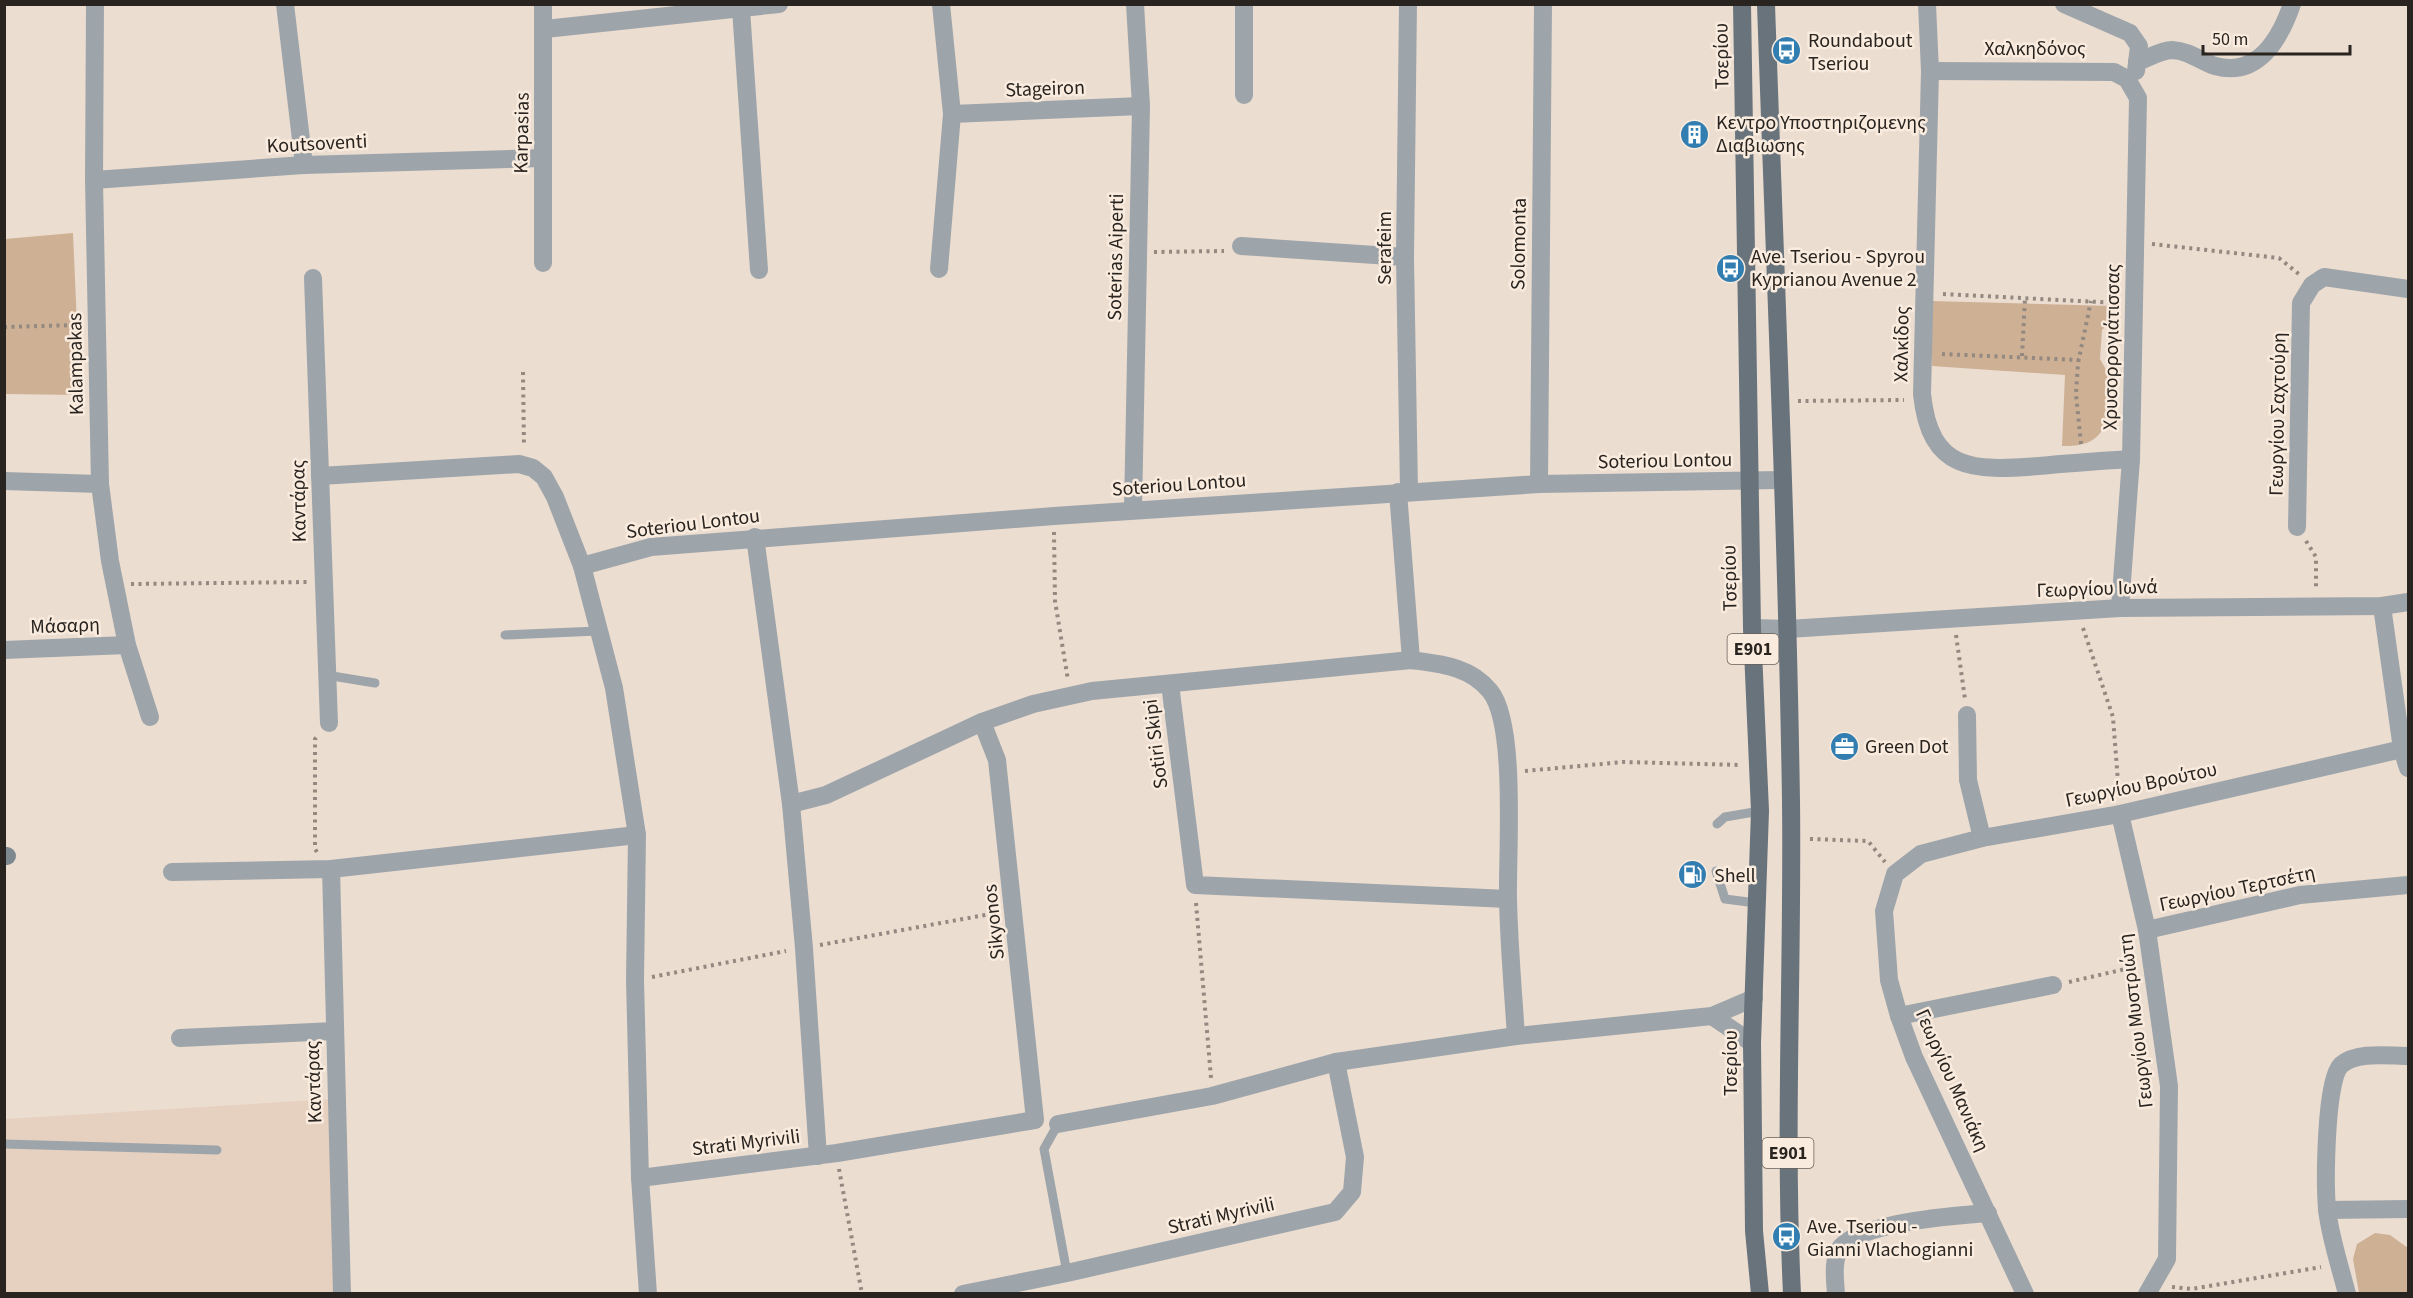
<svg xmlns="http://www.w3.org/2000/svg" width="2413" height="1298" font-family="'Source Sans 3',sans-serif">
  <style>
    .built { fill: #e6d1c0 }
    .green { fill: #ceb095 }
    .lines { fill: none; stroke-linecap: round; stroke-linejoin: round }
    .path { stroke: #938980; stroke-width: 4; stroke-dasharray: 3 4.5; stroke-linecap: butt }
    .lane { stroke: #9ea5aa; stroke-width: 9 }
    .street { stroke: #9ea5aa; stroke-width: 18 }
    .secondary { stroke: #7e888f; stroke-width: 18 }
    .primary { stroke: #68737c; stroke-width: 18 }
    .labels { text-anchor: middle; stroke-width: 5; stroke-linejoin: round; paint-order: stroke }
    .shield { fill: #f9ebde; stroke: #676058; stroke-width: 1.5 }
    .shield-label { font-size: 18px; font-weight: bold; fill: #29241f }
    .poi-label { font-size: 20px; fill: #29241f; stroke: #f9ebde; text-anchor: start }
    .street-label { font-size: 20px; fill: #29241f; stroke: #f9ebde }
  </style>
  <rect width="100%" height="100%" fill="#ecddd1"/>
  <!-- built -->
  <path class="built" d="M 332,1099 L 339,1293 L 5,1294 L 5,1119 Z"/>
  <!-- green -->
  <g class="green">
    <path d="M 73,233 L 80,395 L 5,394 L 5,239 Z"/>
    <path d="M 1931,301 L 2112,306 L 2112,320 L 2102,330 L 2100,359 L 2108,373 L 2105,425 C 2096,444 2081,446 2062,446 L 2065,375 L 1932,366 Z"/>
    <path d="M 2375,1233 L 2390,1235 L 2408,1248 L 2408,1293 L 2359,1293 L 2353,1259 L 2357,1244 Z"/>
  </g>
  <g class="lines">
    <!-- path -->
    <g class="path">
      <path d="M 2152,244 L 2279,258 L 2300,275"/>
      <path d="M 1154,252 L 1224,251"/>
      <path d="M 1943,294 L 2118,303"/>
      <path d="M 4,327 L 79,325"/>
      <path d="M 1942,354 L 2079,360"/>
      <path d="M 2022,356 L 2025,298"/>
      <path d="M 523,372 L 524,447"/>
      <path d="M 1798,401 L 1904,400"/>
      <path d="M 2081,444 L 2076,394 L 2078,363 L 2091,301"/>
      <path d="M 1054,532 L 1055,601 L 1068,680"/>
      <path d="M 2306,541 L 2316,557 L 2316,590"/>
      <path d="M 131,584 L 307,582"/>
      <path d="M 2083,628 L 2113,717 L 2119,795"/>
      <path d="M 1956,635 L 1965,699"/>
      <path d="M 1525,771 L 1623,762 L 1742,765"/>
      <path d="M 1810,839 L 1868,841 L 1885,862"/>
      <path d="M 317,852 L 315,849 L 315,739 L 318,736"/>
      <path d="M 1196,903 L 1211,1078"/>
      <path d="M 820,945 L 996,913"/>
      <path d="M 652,977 L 786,951"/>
      <path d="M 2069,982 L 2134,967"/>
      <path d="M 839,1169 L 862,1294"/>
      <path d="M 2172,1287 L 2192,1289 L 2321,1267"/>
    </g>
    <!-- lane -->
    <g class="lane">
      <path d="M 505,635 L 598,631"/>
      <path d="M 326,675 L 375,683"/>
      <path d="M 1717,824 L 1725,817 L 1760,811"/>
      <path d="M 1716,871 L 1725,899 L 1756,903"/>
      <path d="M 1058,1124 L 1044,1149 L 1067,1273"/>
      <path d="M 4,1144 L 217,1150"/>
    </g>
    <!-- street -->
    <g class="street">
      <path d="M 95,4 L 94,180 L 100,484 L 110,561 L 127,645 L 150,717"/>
      <path d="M 285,4 L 304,165"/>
      <path d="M 1244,4 L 1244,95"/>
      <path d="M 1408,4 L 1405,257 L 1409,491"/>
      <path d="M 1927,4 L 1930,71 L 1922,394 C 1930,472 1973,471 2039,466 C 2070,463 2100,461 2131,459"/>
      <path d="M 2064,4 L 2130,33 L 2139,46 L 2136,71"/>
      <path d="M 741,9 L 759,270"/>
      <path d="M 545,29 L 779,4"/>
      <path d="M 2137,62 C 2148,58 2162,50 2172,50 C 2190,51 2200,61 2215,66 C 2258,78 2280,39 2292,4"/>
      <path d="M 1930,71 L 2114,72 L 2127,79 L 2138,98 L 2131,459 L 2120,608"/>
      <path d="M 952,114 L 1141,106"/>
      <path d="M 94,180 L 304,165 L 542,158"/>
      <path d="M 1241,246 L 1405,257"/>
      <path d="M 543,263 L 543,4"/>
      <path d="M 939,269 L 952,114 L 941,4"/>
      <path d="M 313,278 L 329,723"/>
      <path d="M 320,476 L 519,464 L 533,468 L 544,477 L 555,497 L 582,566 L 614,688 L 637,835 L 635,980 L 640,1178 L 648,1294"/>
      <path d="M 4,481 L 100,484"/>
      <path d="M 1539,484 L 1543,4"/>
      <path d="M 1398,492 L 1411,660"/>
      <path d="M 1133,510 L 1141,106 L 1135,4"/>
      <path d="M 2297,527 L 2301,303 L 2312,285 L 2324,277 L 2408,289"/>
      <path d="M 755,537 L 791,804 L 804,948 L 818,1156"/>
      <path d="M 582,566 L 651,547 L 1054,516 L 1539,484 L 1781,480"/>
      <path d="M 2382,606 L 2402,749 L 2408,768"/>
      <path d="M 1752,628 L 1788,629 L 2120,608 L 2382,606 L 2408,602"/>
      <path d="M 4,650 L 127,645"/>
      <path d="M 1170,684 L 1195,885 L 1508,899"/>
      <path d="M 1967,715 L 1968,780 L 1982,838"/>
      <path d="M 791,804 L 826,795 L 982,722 L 1033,704 L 1092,691 L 1411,660 C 1440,664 1470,666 1490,691 C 1517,724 1507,853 1508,899 C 1509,945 1513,991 1516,1036"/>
      <path d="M 2120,814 L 2147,930 L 2169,1086 L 2167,1259 L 2147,1294"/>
      <path d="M 331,869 L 342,1294"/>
      <path d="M 172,872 L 331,869 L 637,835"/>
      <path d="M 2147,930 L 2300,895 L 2408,885"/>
      <path d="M 1712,1016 L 1752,1043"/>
      <path d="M 1899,1016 L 2053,985"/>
      <path d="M 180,1038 L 334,1031"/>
      <path d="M 1058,1124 L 1212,1096 L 1336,1062 L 1516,1036 L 1712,1016 L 1754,998"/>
      <path d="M 640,1178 L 837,1153 L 1035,1120 L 997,760 L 982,722"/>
      <path d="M 2327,1210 L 2408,1209"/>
      <path d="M 963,1294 L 1067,1273 L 1335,1212 L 1352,1192 L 1355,1157 L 1336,1062"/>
      <path d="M 1836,1294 C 1835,1280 1833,1264 1838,1252 C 1848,1223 1960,1215 1988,1213"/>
      <path d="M 2025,1294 L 1914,1057 L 1899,1016 L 1889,980 L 1884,911 L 1895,874 L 1921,854 L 1982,838 L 2120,814 L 2402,749"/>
      <path d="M 2347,1294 C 2340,1266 2330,1237 2327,1209 C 2325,1184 2325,1080 2341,1065 C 2357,1051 2389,1056 2408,1056"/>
    </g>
    <!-- secondary -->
    <path class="secondary" d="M 4,856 L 7,856"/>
    <!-- primary -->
    <g class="primary">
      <path d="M 1742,4 L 1752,628 L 1760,811 L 1752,1043 L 1754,1231 L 1760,1294"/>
      <path d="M 1766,4 C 1775,270 1787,536 1791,801 C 1793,965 1784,1129 1792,1294"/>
    </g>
  </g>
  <!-- icons -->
  <defs>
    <symbol id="bus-disc" viewBox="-11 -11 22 22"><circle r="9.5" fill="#337eb1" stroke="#f9ebde"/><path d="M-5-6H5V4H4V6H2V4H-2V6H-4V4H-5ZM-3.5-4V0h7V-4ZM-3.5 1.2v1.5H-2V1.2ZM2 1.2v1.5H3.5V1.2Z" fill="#fff"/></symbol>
    <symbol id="building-disc" viewBox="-11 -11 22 22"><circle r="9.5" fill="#337eb1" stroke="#f9ebde"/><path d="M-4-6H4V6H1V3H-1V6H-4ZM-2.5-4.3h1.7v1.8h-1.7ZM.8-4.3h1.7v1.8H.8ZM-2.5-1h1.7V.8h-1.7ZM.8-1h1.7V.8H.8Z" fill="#fff"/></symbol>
    <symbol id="office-disc" viewBox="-11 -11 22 22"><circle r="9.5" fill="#337eb1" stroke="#f9ebde"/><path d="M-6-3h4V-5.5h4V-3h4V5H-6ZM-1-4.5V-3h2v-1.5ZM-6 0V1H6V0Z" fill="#fff"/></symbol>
    <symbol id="fuel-disc" viewBox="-11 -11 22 22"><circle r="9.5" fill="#337eb1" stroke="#f9ebde"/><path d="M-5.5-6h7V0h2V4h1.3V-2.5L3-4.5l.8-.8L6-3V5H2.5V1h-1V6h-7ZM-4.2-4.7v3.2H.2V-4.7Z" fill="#fff"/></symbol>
  </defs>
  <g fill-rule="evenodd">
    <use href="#bus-disc" x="1770" y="34" width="33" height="33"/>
    <use href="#building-disc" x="1678" y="118" width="33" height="33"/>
    <use href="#bus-disc" x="1714" y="252" width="33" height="33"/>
    <use href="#office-disc" x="1828" y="730" width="33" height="33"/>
    <use href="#fuel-disc" x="1676" y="858" width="33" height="33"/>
    <use href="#bus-disc" x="1770" y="1220" width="33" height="33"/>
  </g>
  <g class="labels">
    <!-- shield labels -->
    <g class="shield">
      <rect x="1727.5" y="634" width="51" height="30" rx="4.5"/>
      <rect x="1762.5" y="1138" width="51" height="30" rx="4.5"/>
    </g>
    <g class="shield-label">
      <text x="1753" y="655">E901</text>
      <text x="1788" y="1159">E901</text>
    </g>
    <!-- poi labels -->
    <g class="poi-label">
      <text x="1808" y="47">Roundabout<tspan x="1808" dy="23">Tseriou</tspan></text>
      <text x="1716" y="129">Κεντρο Υποστηριζομενης<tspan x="1716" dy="23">Διαβιωσης</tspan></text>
      <text x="1751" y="263">Ave. Tseriou - Spyrou<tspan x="1751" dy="23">Kyprianou Avenue 2</tspan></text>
      <text x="1865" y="753">Green Dot</text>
      <text x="1714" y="882">Shell</text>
      <text x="1807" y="1233">Ave. Tseriou -<tspan x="1807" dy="23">Gianni Vlachogianni</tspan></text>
    </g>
    <!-- street labels -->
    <g class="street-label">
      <text x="2035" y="55">Χαλκηδόνος</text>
      <text transform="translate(1721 56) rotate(-91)" y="7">Τσερίου</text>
      <text transform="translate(1045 88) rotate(-2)" y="7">Stageiron</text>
      <text transform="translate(521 133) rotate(-89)" y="7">Karpasias</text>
      <text transform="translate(317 143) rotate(-3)" y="7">Koutsoventi</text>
      <text transform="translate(1518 244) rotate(-89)" y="7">Solomonta</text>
      <text transform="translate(1384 248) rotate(-90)" y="7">Serafeim</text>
      <text transform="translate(1115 257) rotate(-89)" y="7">Soterias Aiperti</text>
      <text transform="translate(1901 344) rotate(-89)" y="7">Χαλκίδος</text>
      <text transform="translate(2111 347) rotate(-89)" y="7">Χρυσορρογιάτισσας</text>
      <text transform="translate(75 364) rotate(-91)" y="7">Kalampakas</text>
      <text transform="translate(2277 414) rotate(-89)" y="7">Γεωργίου Σαχτούρη</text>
      <text transform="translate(1665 460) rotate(-1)" y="7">Soteriou Lontou</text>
      <text transform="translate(1179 484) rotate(-4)" y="7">Soteriou Lontou</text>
      <text transform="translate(298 501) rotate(-91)" y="7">Καντάρας</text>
      <text transform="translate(693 523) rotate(-7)" y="7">Soteriou Lontou</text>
      <text transform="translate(1729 578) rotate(-91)" y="7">Τσερίου</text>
      <text transform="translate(2097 588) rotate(-2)" y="7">Γεωργίου Ιωνά</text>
      <text transform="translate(65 625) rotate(-2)" y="7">Μάσαρη</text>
      <text transform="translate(1155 744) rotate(-97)" y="7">Sotiri Skipi</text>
      <text transform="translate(2141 784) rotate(-12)" y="7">Γεωργίου Βρούτου</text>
      <text transform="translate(2237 888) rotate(-12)" y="7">Γεωργίου Τερτσέτη</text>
      <text transform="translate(993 922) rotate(-96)" y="7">Sikyonos</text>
      <text transform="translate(2135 1021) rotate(-97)" y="7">Γεωργίου Μυστριώτη</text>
      <text transform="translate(1730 1063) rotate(-90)" y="7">Τσερίου</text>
      <text transform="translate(1953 1080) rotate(66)" y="7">Γεωργίου Μανιάκη</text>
      <text transform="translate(313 1082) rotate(-92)" y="7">Καντάρας</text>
      <text transform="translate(746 1142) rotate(-7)" y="7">Strati Myrivili</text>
      <text transform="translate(1221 1215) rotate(-13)" y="7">Strati Myrivili</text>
    </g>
  </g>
  <!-- border -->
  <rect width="2413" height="1298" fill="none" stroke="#29241f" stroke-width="12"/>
  <!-- scale -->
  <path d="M2203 45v9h147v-9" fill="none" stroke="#29241f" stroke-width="3"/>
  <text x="2212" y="45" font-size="18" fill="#29241f" stroke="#f9ebde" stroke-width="4.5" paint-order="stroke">50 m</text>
</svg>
